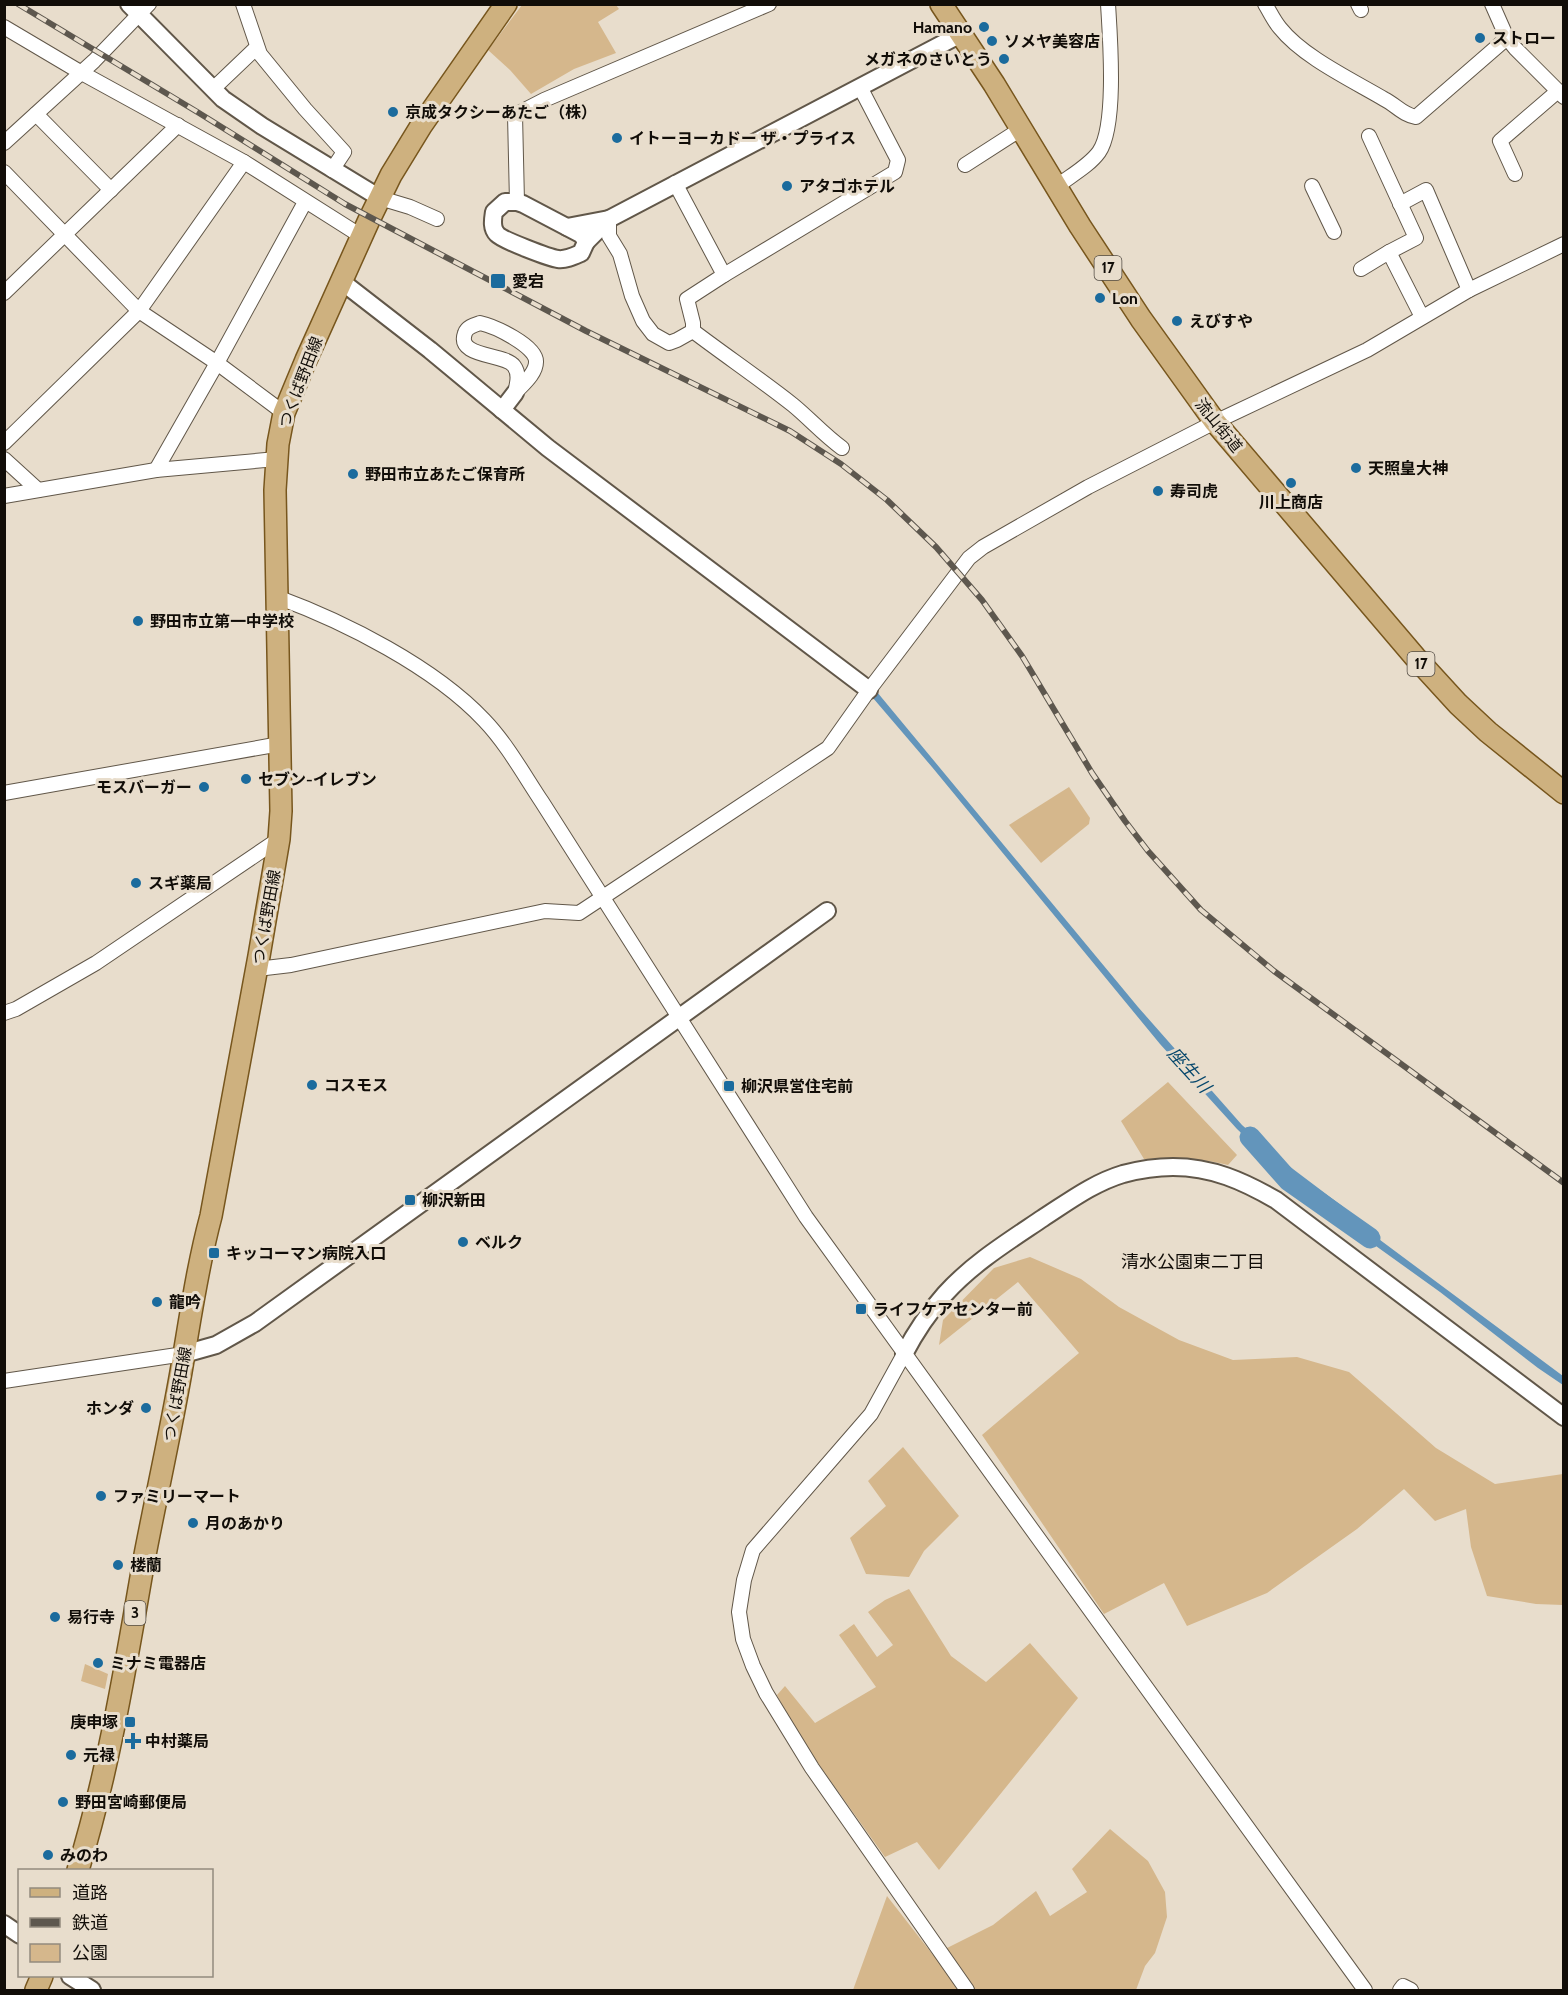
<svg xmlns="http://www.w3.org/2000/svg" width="1568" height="1995" font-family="Cabin,'Noto Sans JP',sans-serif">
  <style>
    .green { fill: #d5b78c }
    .water { fill: #6395bb }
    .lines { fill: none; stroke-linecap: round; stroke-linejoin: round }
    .river { stroke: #6395bb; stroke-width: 21 }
    .minor-casing { stroke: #615749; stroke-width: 16 }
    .tertiary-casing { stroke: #615749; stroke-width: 20 }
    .primary-casing { stroke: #77561d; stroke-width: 24 }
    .minor { stroke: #fff; stroke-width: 14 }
    .tertiary { stroke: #fff; stroke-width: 16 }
    .primary { stroke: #ceb17f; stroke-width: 21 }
    .rail-casing { stroke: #5d574e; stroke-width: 6 }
    .rail { stroke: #e8ddcc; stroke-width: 4; stroke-dasharray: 11; stroke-linecap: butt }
    .poi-dot { fill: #1b6b9d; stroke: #e8ddcc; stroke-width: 2 }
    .labels { text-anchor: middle; stroke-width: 6; stroke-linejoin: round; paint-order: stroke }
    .shield { fill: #e8ddcc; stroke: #524b43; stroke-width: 1.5 }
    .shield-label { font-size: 15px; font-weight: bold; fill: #110d08 }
    .poi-label { font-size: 16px; font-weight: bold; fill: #110d08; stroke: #e8ddcc; text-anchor: start }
    .street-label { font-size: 16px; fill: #110d08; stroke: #e8ddcc }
    .water-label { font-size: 18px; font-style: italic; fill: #06476c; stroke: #e8ddcc }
    .neighbourhood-label { font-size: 18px; fill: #110d08; stroke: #e8ddcc }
  </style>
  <rect width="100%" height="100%" fill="#e8ddcc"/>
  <!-- green -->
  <g class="green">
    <path d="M 522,5 L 616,5 L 619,9 L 598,22 L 616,53 L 574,69 L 531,94 L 510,70 L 488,50 Z"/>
    <path d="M 1069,787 L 1090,818 L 1089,824 L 1041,863 L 1009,825 Z"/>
    <path d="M 1168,1082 L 1237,1155 L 1228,1165 C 1200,1158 1173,1158 1144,1159 L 1121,1121 Z"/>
    <path d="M 1030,1257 L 1081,1279 L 1119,1307 L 1179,1340 L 1233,1360 L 1297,1357 L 1349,1372 L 1436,1448 L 1495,1484 L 1563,1474 L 1563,1605 L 1536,1604 L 1487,1596 L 1471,1547 L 1466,1509 L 1435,1521 L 1404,1489 L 1357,1529 L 1267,1593 L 1187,1626 L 1164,1583 L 1104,1614 L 982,1435 L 1079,1353 L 1018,1282 L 939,1345 L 943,1320 L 994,1268 Z"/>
    <path d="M 903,1447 L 959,1516 L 924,1551 L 909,1577 L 866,1574 L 850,1538 L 886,1506 L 868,1481 Z"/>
    <path d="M 909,1589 L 951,1656 L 986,1682 L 1030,1643 L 1078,1698 L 939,1870 L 917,1842 L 885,1857 L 797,1734 L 777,1695 L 785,1686 L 815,1723 L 876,1687 L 839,1635 L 854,1624 L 877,1657 L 893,1645 L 868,1612 L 885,1600 Z"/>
    <path d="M 85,1664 L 108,1674 L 105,1689 L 81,1681 Z"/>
    <path d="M 1110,1829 L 1148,1861 L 1165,1892 L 1167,1917 L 1155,1953 L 1145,1966 L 1136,1990 L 853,1990 L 887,1896 L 933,1955 L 993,1925 L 1036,1891 L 1050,1916 L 1087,1892 L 1072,1869 Z"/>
  </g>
  <!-- water -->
  <path class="water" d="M 877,692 L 1138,1007 L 1242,1125 L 1289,1166 L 1342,1206 L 1368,1231 L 1563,1376 L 1563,1385 L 1538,1368 L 1440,1292 L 1362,1236 L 1336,1212 L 1258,1149 L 1237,1129 L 1160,1044 L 932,767 L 873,698 Z"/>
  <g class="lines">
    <!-- river -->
    <path class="river" d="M 1250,1137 L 1289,1181 L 1370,1238"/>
    <defs>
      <g id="minor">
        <path d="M 243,4 L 260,54 L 305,109 L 344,152 L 332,170"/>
        <path d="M 1265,4 C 1270,12 1274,21 1280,28 C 1303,57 1352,80 1384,99 C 1396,105 1403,115 1416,117 L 1507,38"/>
        <path d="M 1358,4 L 1361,10"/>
        <path d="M 1492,4 L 1507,38 L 1515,48 L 1564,97"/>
        <path d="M 4,27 L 80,72 L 244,162 L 361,236"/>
        <path d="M 213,89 L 257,47"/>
        <path d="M 36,114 L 111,190"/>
        <path d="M 1369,136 L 1416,238 L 1389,252"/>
        <path d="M 4,143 L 94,61 L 149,4"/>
        <path d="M 965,165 L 1021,129"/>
        <path d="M 4,172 L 139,311 L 217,363 L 284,413"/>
        <path d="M 1515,174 L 1500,141 L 1558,91"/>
        <path d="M 675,183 L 724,275 L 687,299 L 693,323 L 693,331"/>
        <path d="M 1312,186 L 1334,232"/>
        <path d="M 1056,187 C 1070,176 1089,166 1099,152 C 1117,126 1110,37 1108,4"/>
        <path d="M 380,198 L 410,207 L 437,219"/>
        <path d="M 517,202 L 515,115 L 544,100 L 769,4"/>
        <path d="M 1400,204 L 1426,190 L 1469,290"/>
        <path d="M 609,219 L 609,236 L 620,254 L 632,296 L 643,321 L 653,334 L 669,343 L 677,340 L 693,331"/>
        <path d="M 1361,269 L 1389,252 L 1422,317"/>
        <path d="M 724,275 L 895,172 L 898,160 L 860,87"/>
        <path d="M 4,293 L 178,125"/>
        <path d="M 480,323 C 494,326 537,346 536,362 C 536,374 522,385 515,393 C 517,384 520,374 514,366 C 504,353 456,358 465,333 C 467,327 474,325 480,323 Z"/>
        <path d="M 693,331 C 726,356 760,379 793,405 C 810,419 824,435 842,448"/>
        <path d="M 4,443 L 139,311 L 244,162"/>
        <path d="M 4,459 L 38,490"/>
        <path d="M 156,470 L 217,363 L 305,202"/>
        <path d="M 4,496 L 156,470 L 277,459"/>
        <path d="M 277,597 C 345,622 434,667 484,720 C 507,744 524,775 542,802 L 806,1217 L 1365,1990"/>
        <path d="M 4,793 L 280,744"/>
        <path d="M 257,969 L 291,965 L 545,911 L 579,913 L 828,748 L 869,690 L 969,558 L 983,547 L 1088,487 L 1215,422 L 1367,350 L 1469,290 L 1564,244"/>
        <path d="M 4,1013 L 16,1009 L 96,963 L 279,839"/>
        <path d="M 904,1354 L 871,1414 L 753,1550 L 744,1580 L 739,1612 L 743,1639 L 753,1666 L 766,1693 L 812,1768 L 967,1990"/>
        <path d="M 4,1381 L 184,1354"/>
        <path d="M 1400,1990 L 1403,1986 L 1411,1990"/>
      </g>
      <g id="tertiary">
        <path d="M 129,4 L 223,99 L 262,126 L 380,198"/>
        <path d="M 505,202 L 517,202 L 523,204 L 582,235 L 586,242 L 581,253 C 574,256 566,260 558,259 C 550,258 502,240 497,234 C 491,228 493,219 494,212 Z"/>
        <path d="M 609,219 L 961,34"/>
        <path d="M 567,227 L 609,219 L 586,242"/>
        <path d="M 341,281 L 430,350 L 548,448 L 869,690"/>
        <path d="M 502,410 L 515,393"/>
        <path d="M 184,1354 L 216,1345 L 255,1323 L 827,911"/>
        <path d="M 904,1354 C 915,1333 929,1312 945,1294 C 973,1263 1009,1241 1043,1218 C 1068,1202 1093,1183 1123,1174 C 1138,1170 1156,1167 1173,1167 C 1212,1167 1243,1181 1276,1200 L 1564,1417"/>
        <path d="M 4,1924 L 20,1935"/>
        <path d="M 70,1976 L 92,1990"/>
      </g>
      <g id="primary">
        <path d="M 941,4 L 994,84 L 1080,226 L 1141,319 L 1215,422 L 1415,657 L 1458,704 L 1488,732 L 1564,793"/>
        <path d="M 78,1870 C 109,1769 126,1664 144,1560 C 156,1497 170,1435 181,1372 C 190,1320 197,1268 211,1216 L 259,956 L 279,839 L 281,811 L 275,490 L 278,444 L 284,413 L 306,360 L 369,220 L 391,175 L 421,126 L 506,4"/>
        <path d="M 36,1990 L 42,1976"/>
      </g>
    </defs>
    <!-- minor casing -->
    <use href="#minor" class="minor-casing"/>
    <!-- tertiary casing -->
    <use href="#tertiary" class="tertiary-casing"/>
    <!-- primary casing -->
    <use href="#primary" class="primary-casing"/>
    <!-- minor -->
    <use href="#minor" class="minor"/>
    <!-- tertiary -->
    <use href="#tertiary" class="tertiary"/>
    <!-- primary -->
    <use href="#primary" class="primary"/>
    <defs>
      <path id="rail" d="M 18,4 L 199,113 L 345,204 L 586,331 L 790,431 L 841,464 L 887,500 L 936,547 L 982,600 L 1022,656 L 1092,773 L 1125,821 L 1148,851 L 1201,910 L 1274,971 L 1564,1183"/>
    </defs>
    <!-- rail casing -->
    <use href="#rail" class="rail-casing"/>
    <!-- rail -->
    <use href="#rail" class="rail"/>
  </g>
  <!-- markers -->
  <g class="poi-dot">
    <circle cx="984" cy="27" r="6"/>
    <circle cx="1480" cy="38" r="6"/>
    <circle cx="992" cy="41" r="6"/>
    <circle cx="1004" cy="59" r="6"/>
    <circle cx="393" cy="112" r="6"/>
    <circle cx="617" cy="138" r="6"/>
    <circle cx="787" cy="186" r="6"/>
    <rect x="490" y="273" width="16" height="16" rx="3"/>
    <circle cx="1100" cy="298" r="6"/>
    <circle cx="1177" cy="321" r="6"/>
    <circle cx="1356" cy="468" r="6"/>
    <circle cx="353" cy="474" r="6"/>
    <circle cx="1291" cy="483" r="6"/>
    <circle cx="1158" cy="491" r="6"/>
    <circle cx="138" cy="621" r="6"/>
    <circle cx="246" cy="779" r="6"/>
    <circle cx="204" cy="787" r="6"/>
    <circle cx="136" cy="883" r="6"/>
    <circle cx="312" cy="1085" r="6"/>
    <rect x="723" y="1080" width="12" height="12" rx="3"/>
    <rect x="404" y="1194" width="12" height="12" rx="3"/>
    <circle cx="463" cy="1242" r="6"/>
    <rect x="208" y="1247" width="12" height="12" rx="3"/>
    <circle cx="157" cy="1302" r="6"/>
    <rect x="855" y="1303" width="12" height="12" rx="3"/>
    <circle cx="146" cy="1408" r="6"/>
    <circle cx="101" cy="1496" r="6"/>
    <circle cx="193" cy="1523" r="6"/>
    <circle cx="118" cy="1565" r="6"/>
    <circle cx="55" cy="1617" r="6"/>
    <circle cx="98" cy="1663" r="6"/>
    <rect x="124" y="1716" width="12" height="12" rx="3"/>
    <path d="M130 1732h6v6h6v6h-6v6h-6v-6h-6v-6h6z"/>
    <circle cx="71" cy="1755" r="6"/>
    <circle cx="63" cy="1802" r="6"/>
    <circle cx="48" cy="1855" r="6"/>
  </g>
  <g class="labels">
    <!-- shield labels -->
    <g class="shield">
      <rect x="1094.5" y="256" width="27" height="24" rx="4.5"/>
      <rect x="1407.5" y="652" width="27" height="24" rx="4.5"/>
      <rect x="124.5" y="1601" width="21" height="24" rx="4.5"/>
    </g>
    <g class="shield-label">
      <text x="1108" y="273">17</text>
      <text x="1421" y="669">17</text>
      <text x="135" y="1618">3</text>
    </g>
    <!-- poi labels -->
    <g class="poi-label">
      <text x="972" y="33" text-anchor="end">Hamano</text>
      <text x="1492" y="44">ストロー</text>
      <text x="1004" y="47">ソメヤ美容店</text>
      <text x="992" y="65" text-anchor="end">メガネのさいとう</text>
      <text x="405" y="118">京成タクシーあたご（株）</text>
      <text x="629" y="144">イトーヨーカドー ザ・プライス</text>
      <text x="799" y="192">アタゴホテル</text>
      <text x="512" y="287">愛宕</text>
      <text x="1112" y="304">Lon</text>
      <text x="1189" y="327">えびすや</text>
      <text x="1368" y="474">天照皇大神</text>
      <text x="365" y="480">野田市立あたご保育所</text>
      <text x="1170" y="497">寿司虎</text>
      <text x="1291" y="508" text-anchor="middle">川上商店</text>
      <text x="150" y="627">野田市立第一中学校</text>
      <text x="258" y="785">セブン-イレブン</text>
      <text x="192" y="793" text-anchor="end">モスバーガー</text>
      <text x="148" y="889">スギ薬局</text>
      <text x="324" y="1091">コスモス</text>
      <text x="741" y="1092">柳沢県営住宅前</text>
      <text x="422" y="1206">柳沢新田</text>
      <text x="475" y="1248">ベルク</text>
      <text x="226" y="1259">キッコーマン病院入口</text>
      <text x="169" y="1308">龍吟</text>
      <text x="873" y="1315">ライフケアセンター前</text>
      <text x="134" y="1414" text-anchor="end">ホンダ</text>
      <text x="113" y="1502">ファミリーマート</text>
      <text x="205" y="1529">月のあかり</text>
      <text x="130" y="1571">楼蘭</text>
      <text x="67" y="1623">易行寺</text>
      <text x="110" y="1669">ミナミ電器店</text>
      <text x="118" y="1728" text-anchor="end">庚申塚</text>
      <text x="145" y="1747">中村薬局</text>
      <text x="83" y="1761">元禄</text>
      <text x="75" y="1808">野田宮崎郵便局</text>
      <text x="60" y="1861">みのわ</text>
    </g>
    <!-- street labels -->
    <g class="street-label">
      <text transform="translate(300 382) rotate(-69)" y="6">つくば野田線</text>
      <text transform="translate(1219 425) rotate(51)" y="6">流山街道</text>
      <text transform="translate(266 917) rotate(-80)" y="6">つくば野田線</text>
      <text transform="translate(177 1394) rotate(-80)" y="6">つくば野田線</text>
    </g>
    <!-- water labels -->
    <g class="water-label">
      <text transform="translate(1189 1070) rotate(48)" y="6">座生川</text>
    </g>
    <!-- neighbourhood labels -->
    <g class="neighbourhood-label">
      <text x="1193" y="1268">清水公園東二丁目</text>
    </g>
  </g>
  <!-- border -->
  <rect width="1568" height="1995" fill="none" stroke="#110d08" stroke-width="12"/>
  <!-- legend -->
  <rect x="18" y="1869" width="195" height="108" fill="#e8ddcc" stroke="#928a7e" stroke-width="1.5"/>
  <rect x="30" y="1888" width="30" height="9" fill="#ceb17f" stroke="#928a7e" stroke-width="1.5"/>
  <text x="72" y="1899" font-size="18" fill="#110d08">道路</text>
  <rect x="30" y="1918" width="30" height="9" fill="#5d574e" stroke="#928a7e" stroke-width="1.5"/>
  <text x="72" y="1929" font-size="18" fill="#110d08">鉄道</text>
  <rect x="30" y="1944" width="30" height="18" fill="#d5b78c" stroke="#928a7e" stroke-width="1.5"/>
  <text x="72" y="1959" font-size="18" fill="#110d08">公園</text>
</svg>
